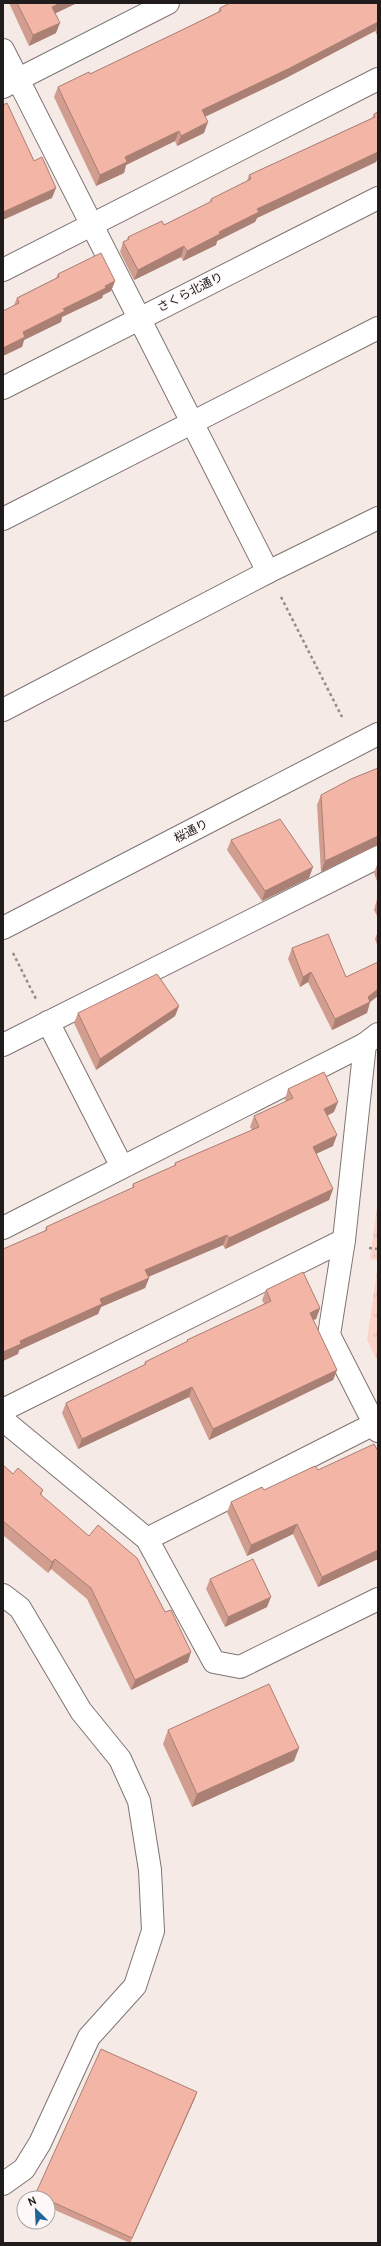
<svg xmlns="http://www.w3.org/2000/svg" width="381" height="2246" font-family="Overpass,'Noto Sans JP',sans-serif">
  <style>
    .park { fill: url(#park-tufts) }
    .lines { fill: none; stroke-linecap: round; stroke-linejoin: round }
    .street-casing { stroke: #7e7472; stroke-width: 24 }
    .path { stroke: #948c8a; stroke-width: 2.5; stroke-dasharray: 3 3; stroke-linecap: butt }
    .street { stroke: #fff; stroke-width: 22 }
    .wall { fill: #d19d8f }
    .shaded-wall { fill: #aa7f74 }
    .building { fill: #f3b6a6; stroke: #aa7f74 }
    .labels { text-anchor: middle; stroke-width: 3; stroke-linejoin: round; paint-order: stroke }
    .street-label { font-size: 12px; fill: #201c1b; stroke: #fef9f8 }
  </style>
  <defs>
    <pattern id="park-tufts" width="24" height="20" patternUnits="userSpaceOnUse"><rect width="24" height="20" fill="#fad3c9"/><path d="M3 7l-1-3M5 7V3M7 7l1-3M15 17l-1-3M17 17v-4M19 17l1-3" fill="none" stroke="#d6b5ac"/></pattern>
  </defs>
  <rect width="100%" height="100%" fill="#f6eae7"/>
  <!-- park -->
  <g class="park">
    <path d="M 378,1199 L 378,1260 L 370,1259 Z"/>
    <path d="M 378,1264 L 378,1362 L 367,1340 Z"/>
  </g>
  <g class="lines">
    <defs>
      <g id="street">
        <path d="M 3,50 L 268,572"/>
        <path d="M 3,87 L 168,3"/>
        <path d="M 3,270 L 378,79"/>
        <path d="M 3,388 L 378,198"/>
        <path d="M 3,519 L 378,328"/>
        <path d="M 3,710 L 268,572 L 378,518"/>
        <path d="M 3,928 L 378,734"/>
        <path d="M 48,1022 L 122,1167"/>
        <path d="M 378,1034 L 365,1044 L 344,1240 L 329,1335 L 378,1431"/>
        <path d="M 3,1045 L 378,857"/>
        <path d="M 3,1228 L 365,1044"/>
        <path d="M 3,1410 L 344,1240"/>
        <path d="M 3,1420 L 147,1539 L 214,1662 L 240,1667 L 378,1599"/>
        <path d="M 147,1539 L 374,1424"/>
        <path d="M 3,1595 L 20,1608 L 81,1711 L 120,1759 L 139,1801 L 150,1870 L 153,1931 L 135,1986 L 89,2037 L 40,2143 L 24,2169 L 3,2184"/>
      </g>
    </defs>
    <!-- street casing -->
    <use href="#street" class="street-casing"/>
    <!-- path -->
    <g class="path">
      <path d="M 281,597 L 342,717"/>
      <path d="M 13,953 L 36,999"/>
      <path d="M 369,1248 L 378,1249"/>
    </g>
    <!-- street -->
    <use href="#street" class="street"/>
  </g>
  <!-- wall -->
  <g class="wall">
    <path d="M 9,3 L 77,3 L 55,13 L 56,33 L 29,46 Z"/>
    <path d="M 378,3 L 378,37 L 375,31 L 286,78 L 205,117 L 204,133 L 177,146 L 175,141 L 126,165 L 124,173 L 96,186 L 54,97 L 58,87 L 90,74 L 182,30 L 218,12 L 220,8 Z"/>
    <path d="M 378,112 L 378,157 L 376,162 L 257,218 L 255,222 L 217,241 L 216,245 L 183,261 L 181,257 L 134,280 L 120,252 L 123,242 L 127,240 L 128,237 L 164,225 L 209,203 L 211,199 L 247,181 L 249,175 L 372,118 L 374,114 Z"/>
    <path d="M 58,274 L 115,281 L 111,291 L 103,295 L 102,298 L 62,317 L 61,322 L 24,340 L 22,347 L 14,305 L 17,298 L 56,278 Z"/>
    <path d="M 378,768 L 378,845 L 321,872 L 317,805 L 321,795 Z"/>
    <path d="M 231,840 L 309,878 L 262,901 L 227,850 Z"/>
    <path d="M 378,862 L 378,884 L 374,873 Z"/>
    <path d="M 377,899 L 378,899 L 378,918 L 374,910 Z"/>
    <path d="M 378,931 L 378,947 L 375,939 Z"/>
    <path d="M 292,948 L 346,977 L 370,1002 L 367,1013 L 332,1030 L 308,982 L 300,987 L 288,959 Z"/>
    <path d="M 179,1006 L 175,1016 L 96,1070 L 74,1023 L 78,1013 Z"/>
    <path d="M 288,1089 L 334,1112 L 328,1115 L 333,1146 L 316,1154 L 333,1189 L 329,1200 L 225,1249 L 223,1245 L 148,1277 L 149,1278 L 145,1288 L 101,1307 L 98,1314 L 19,1350 L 18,1354 L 3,1361 L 3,1249 L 45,1231 L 46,1227 L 132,1188 L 133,1184 L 174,1166 L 175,1163 L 252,1130 L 250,1127 L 254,1116 L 286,1102 L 285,1099 Z"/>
    <path d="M 266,1290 L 320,1308 L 316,1319 L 313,1320 L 337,1370 L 333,1380 L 209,1440 L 189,1397 L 78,1449 L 62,1413 L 66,1403 L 144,1365 L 145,1362 L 186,1342 L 187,1340 L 264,1304 L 262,1300 Z"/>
    <path d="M 378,1451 L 378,1559 L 318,1587 L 293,1534 L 247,1556 L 227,1512 L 231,1502 L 318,1470 Z"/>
    <path d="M 3,1465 L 13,1474 L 43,1490 L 41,1496 L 188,1662 L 131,1690 L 87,1599 L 51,1569 L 48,1573 L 3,1535 Z"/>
    <path d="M 210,1579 L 267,1607 L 225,1627 L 206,1589 Z"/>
    <path d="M 168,1730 L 294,1761 L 192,1807 L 163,1744 Z"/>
    <path d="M 195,2098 L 130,2243 L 48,2207 L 48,2198 L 34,2198 L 35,2195 Z"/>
  </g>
  <!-- shaded-wall -->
  <g class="shaded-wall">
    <path d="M 60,3 L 77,3 L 48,17 L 52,7 Z"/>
    <path d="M 378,22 L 378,25 L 375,31 L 286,78 L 198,120 L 202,110 Z"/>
    <path d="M 60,23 L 56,33 L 29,46 L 33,35 Z"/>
    <path d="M 208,122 L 204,133 L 177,146 L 181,136 Z"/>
    <path d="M 179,131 L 175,141 L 126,165 L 124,173 L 96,186 L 100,175 L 125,157 Z"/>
    <path d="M 378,149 L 378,157 L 376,162 L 257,218 L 255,222 L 217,241 L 216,245 L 183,261 L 187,251 L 257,209 Z"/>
    <path d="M 56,188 L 52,198 L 3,220 L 3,212 Z"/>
    <path d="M 184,246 L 181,257 L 134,280 L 138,270 Z"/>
    <path d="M 115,281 L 111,291 L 103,295 L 102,298 L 62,317 L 61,322 L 24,340 L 22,347 L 3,356 L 3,348 L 23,332 L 63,309 Z"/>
    <path d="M 378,836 L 378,845 L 321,872 L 325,861 Z"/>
    <path d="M 313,867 L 309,878 L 262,901 L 265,891 Z"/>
    <path d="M 311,972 L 308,982 L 300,987 L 303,977 Z"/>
    <path d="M 378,989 L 378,996 L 369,1003 L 370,1002 L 367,1013 L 332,1030 L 335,1019 L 368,997 Z"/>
    <path d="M 179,1006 L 175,1016 L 96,1070 L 100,1059 Z"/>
    <path d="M 338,1102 L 334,1112 L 321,1119 L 324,1109 Z"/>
    <path d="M 337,1135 L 333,1146 L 309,1157 L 313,1147 Z"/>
    <path d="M 333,1189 L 329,1200 L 225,1249 L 229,1238 Z"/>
    <path d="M 227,1235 L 223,1245 L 141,1280 L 145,1270 Z"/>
    <path d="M 149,1278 L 145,1288 L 101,1307 L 98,1314 L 19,1350 L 18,1354 L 3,1361 L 3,1352 L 20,1341 L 100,1299 Z"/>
    <path d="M 320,1308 L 316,1319 L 306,1323 L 310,1313 Z"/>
    <path d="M 337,1370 L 333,1380 L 209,1440 L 213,1429 Z"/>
    <path d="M 192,1387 L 189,1397 L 78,1449 L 82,1439 Z"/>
    <path d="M 297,1524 L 293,1534 L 247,1556 L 251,1545 Z"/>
    <path d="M 378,1550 L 378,1559 L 318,1587 L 322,1577 Z"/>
    <path d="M 55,1559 L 51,1569 L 48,1573 L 52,1562 Z"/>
    <path d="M 271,1597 L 267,1607 L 225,1627 L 228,1617 Z"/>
    <path d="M 191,1652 L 188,1662 L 131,1690 L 135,1680 Z"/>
    <path d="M 299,1748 L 294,1761 L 192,1807 L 197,1794 Z"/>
    <path d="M 197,2092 L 195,2098 L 130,2243 L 132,2238 Z"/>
  </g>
  <!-- building -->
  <g class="building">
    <path d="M 17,3 L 60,3 L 52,7 L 60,23 L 33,35 Z"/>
    <path d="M 230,3 L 378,3 L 378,22 L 290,68 L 202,110 L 208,122 L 181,136 L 179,131 L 125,157 L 127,162 L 100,175 L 58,87 L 89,72 L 90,74 L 182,30 L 221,11 L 220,8 Z"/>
    <path d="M 7,103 L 34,161 L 42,157 L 56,188 L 3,212 L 3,105 Z"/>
    <path d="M 378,112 L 378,152 L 257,209 L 259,212 L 219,232 L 220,234 L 187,251 L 184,246 L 138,270 L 123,242 L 129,239 L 128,237 L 162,221 L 164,225 L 212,201 L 211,199 L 251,179 L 249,175 L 375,117 L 374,114 Z"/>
    <path d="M 101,253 L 115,281 L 105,286 L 106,288 L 63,309 L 65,311 L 23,332 L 25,337 L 3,348 L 3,311 L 19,303 L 17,298 L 59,277 L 58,274 Z"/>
    <path d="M 378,768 L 378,836 L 325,861 L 321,795 L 351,779 Z"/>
    <path d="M 280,819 L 313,867 L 265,891 L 231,840 Z"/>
    <path d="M 328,934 L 346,977 L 378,962 L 378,989 L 368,997 L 370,1002 L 335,1019 L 311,972 L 303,977 L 292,948 Z"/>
    <path d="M 157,974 L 179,1006 L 100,1059 L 78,1013 Z"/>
    <path d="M 324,1072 L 338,1102 L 324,1109 L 337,1135 L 313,1147 L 333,1189 L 229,1238 L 227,1235 L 145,1270 L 149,1278 L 100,1299 L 102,1304 L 20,1341 L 21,1344 L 3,1352 L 3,1249 L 47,1230 L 46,1227 L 134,1187 L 133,1184 L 176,1165 L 175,1163 L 259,1127 L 254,1116 L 293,1098 L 288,1089 Z"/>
    <path d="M 303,1272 L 320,1308 L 310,1313 L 337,1370 L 213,1429 L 192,1387 L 82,1439 L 66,1403 L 146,1364 L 145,1362 L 188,1341 L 187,1340 L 271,1301 L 266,1290 Z"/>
    <path d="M 374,1444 L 378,1451 L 378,1550 L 322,1577 L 297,1524 L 251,1545 L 231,1502 L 262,1487 L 264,1490 L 315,1466 L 318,1470 Z"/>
    <path d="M 3,1465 L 13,1474 L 18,1468 L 43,1490 L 40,1494 L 89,1536 L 98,1525 L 137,1558 L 165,1612 L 171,1610 L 191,1652 L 135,1680 L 91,1588 L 55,1559 L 52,1562 L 3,1521 Z"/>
    <path d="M 253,1559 L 271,1597 L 228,1617 L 210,1579 Z"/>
    <path d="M 269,1684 L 299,1748 L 197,1794 L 168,1730 Z"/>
    <path d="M 101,2049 L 197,2092 L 132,2238 L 48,2200 L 48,2198 L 42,2198 L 35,2195 Z"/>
  </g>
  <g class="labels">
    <!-- street labels -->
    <g class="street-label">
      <text transform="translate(190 292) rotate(-27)" y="4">さくら北通り</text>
      <text transform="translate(191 831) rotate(-27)" y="4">桜通り</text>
    </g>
  </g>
  <!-- border -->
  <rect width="381" height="2246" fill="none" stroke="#201c1b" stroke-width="8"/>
  <!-- north arrow -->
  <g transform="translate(36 2210) rotate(336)"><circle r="19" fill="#fef9f8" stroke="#a5a1a0"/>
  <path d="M0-3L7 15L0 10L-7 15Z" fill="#21669b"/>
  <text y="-6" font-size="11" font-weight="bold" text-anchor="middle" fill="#201c1b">N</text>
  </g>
</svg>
